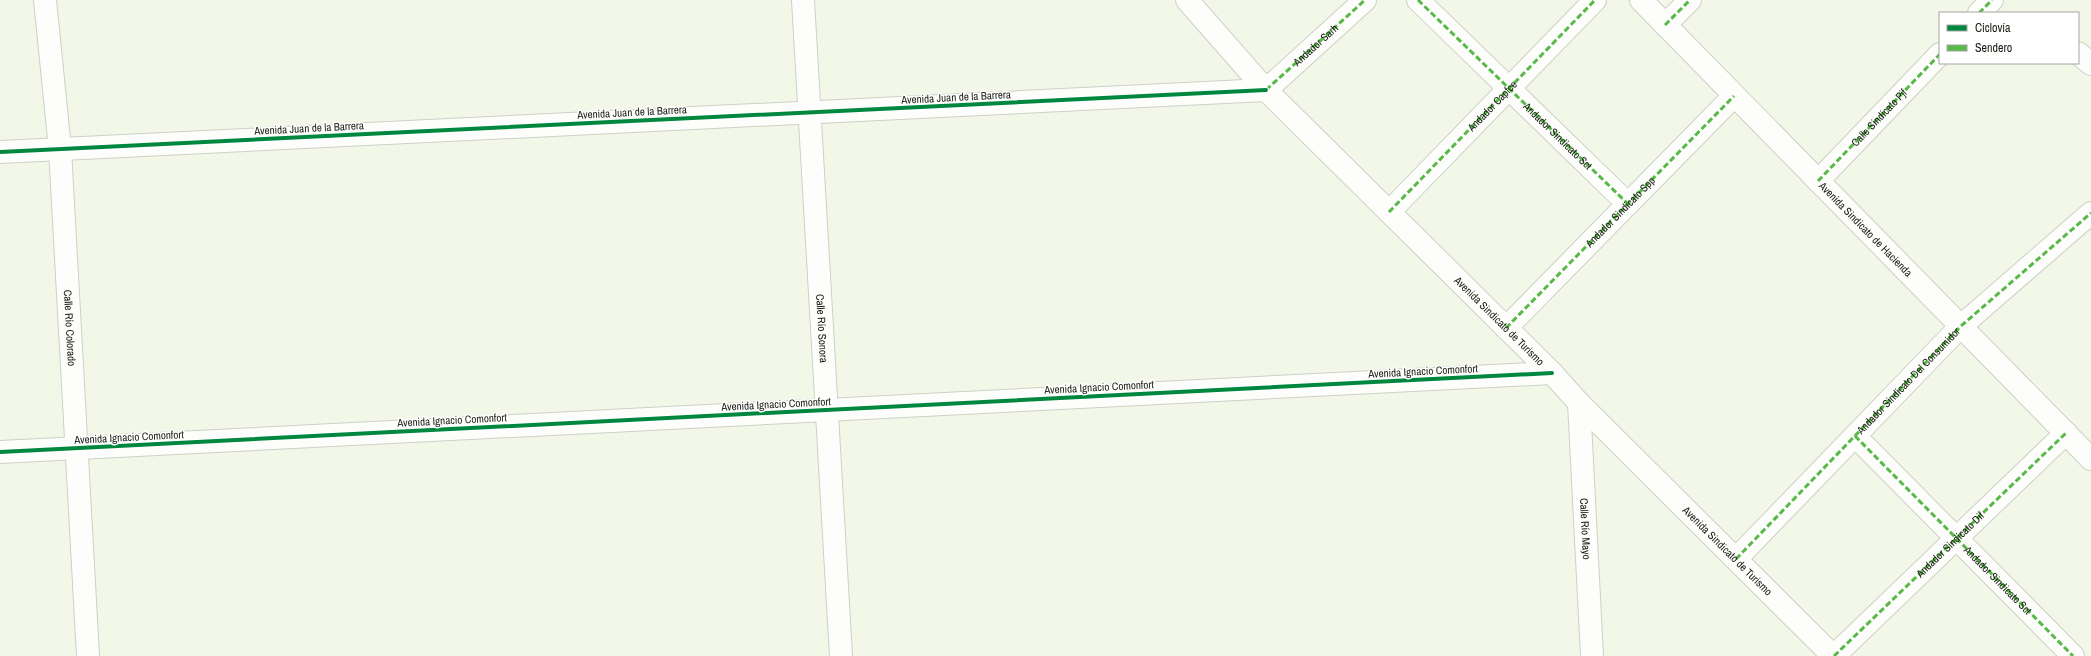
<svg xmlns="http://www.w3.org/2000/svg" width="2091" height="656" font-family="'Archivo Narrow',sans-serif">
  <style>
    .lines { fill: none; stroke-linecap: round; stroke-linejoin: round }
    .street-casing { stroke: #cdd1c5; stroke-width: 24 }
    .secondary-casing { stroke: #cdd1c5; stroke-width: 24 }
    .street { stroke: #fdfefc; stroke-width: 22 }
    .secondary { stroke: #fdfefc; stroke-width: 22 }
    .quiet { stroke: #58b947; stroke-width: 3; stroke-dasharray: 6 3; stroke-linecap: butt }
    .cycleway-casing { stroke: #fff; stroke-width: 6 }
    .cycleway { stroke: #00873e; stroke-width: 4 }
    .labels { text-anchor: middle; stroke-width: 3; stroke-linejoin: round; paint-order: stroke }
    .street-label { font-size: 11px; fill: #191d13; stroke: #fff }
  </style>
  <rect width="100%" height="100%" fill="#f2f7e8"/>
  <g class="lines">
    <defs>
      <g id="street">
        <path id="s1" d="M 803,0 L 841,656"/>
        <path id="s2" d="M 1187,0 L 1266,90 L 1552,373 L 1579,403 L 1833,656"/>
        <path id="s3" d="M 1418,0 L 1628,204"/>
        <path id="s4" d="M 1641,0 L 2091,459"/>
        <path d="M 1979,13 L 1992,0"/>
        <path d="M 1665,25 L 1690,0"/>
        <path d="M 2078,53 L 2091,64"/>
        <path d="M 0,152 L 1266,90 L 1365,0"/>
        <path id="s5" d="M 1818,181 L 1940,54"/>
        <path d="M 1389,212 L 1595,0"/>
        <path d="M 1506,328 L 1734,96"/>
        <path id="s6" d="M 1579,403 L 1592,656"/>
        <path id="s7" d="M 1855,436 L 2073,656"/>
        <path d="M 0,452 L 1552,373"/>
        <path id="s8" d="M 1736,559 L 1961,326 L 2091,213"/>
        <path id="s9" d="M 1834,656 L 2066,433"/>
      </g>
      <g id="secondary">
        <path id="s10" d="M 45,0 L 60,149 L 88,656"/>
      </g>
    </defs>
    <!-- street casing -->
    <use href="#street" class="street-casing"/>
    <!-- secondary casing -->
    <use href="#secondary" class="secondary-casing"/>
    <!-- street -->
    <use href="#street" class="street"/>
    <!-- secondary -->
    <use href="#secondary" class="secondary"/>
    <!-- quiet -->
    <g class="quiet">
      <path d="M 1418,0 L 1628,204"/>
      <path d="M 1979,13 L 1992,0"/>
      <path d="M 1665,25 L 1690,0"/>
      <path id="s11" d="M 1266,90 L 1365,0"/>
      <path d="M 1818,181 L 1940,54"/>
      <path id="s12" d="M 1389,212 L 1595,0"/>
      <path id="s13" d="M 1506,328 L 1734,96"/>
      <path d="M 1855,436 L 2073,656"/>
      <path d="M 1736,559 L 1961,326 L 2091,213"/>
      <path d="M 1834,656 L 2066,433"/>
    </g>
    <defs>
      <g id="cycleway">
        <path d="M 0,152 L 1266,90"/>
        <path d="M 0,452 L 1552,373"/>
      </g>
    </defs>
    <!-- cycleway casing -->
    <use href="#cycleway" class="cycleway-casing"/>
    <!-- cycleway -->
    <use href="#cycleway" class="cycleway"/>
  </g>
  <g class="labels">
    <!-- street labels -->
    <g class="street-label">
      <text dy="4" stroke="none"><textPath href="#s11" startOffset="67">Andador Sarh</textPath></text>
      <text transform="translate(956 97) rotate(-3)" y="4">Avenida Juan de la Barrera</text>
      <text dy="4" stroke="none"><textPath href="#s12" startOffset="148">Andador Capfce</textPath></text>
      <text transform="translate(632 112) rotate(-3)" y="4">Avenida Juan de la Barrera</text>
      <text dy="4" stroke="none"><textPath href="#s5" startOffset="88">Calle Sindicato Pjf</textPath></text>
      <text transform="translate(309 128) rotate(-3)" y="4">Avenida Juan de la Barrera</text>
      <text dy="4" stroke="none"><textPath href="#s3" startOffset="195">Andador Sindicato Sct</textPath></text>
      <text dy="4" stroke="none"><textPath href="#s13" startOffset="163">Andador Sindicato Spp</textPath></text>
      <text dy="4" stroke="none"><textPath href="#s4" startOffset="321">Avenida Sindicato de Hacienda</textPath></text>
      <text dy="4" stroke="none"><textPath href="#s2" startOffset="448">Avenida Sindicato de Turismo</textPath></text>
      <text dy="4" stroke="none"><textPath href="#s10" startOffset="329">Calle Río Colorado</textPath></text>
      <text dy="4" stroke="none"><textPath href="#s1" startOffset="329">Calle Río Sonora</textPath></text>
      <text transform="translate(1423 371) rotate(-3)" y="4">Avenida Ignacio Comonfort</text>
      <text dy="4" stroke="none"><textPath href="#s8" startOffset="248">Andador Sindicato Del Consumidor</textPath></text>
      <text transform="translate(1099 387) rotate(-3)" y="4">Avenida Ignacio Comonfort</text>
      <text transform="translate(776 404) rotate(-3)" y="4">Avenida Ignacio Comonfort</text>
      <text transform="translate(452 420) rotate(-3)" y="4">Avenida Ignacio Comonfort</text>
      <text transform="translate(129 437) rotate(-3)" y="4">Avenida Ignacio Comonfort</text>
      <text dy="4" stroke="none"><textPath href="#s6" startOffset="126">Calle Río Mayo</textPath></text>
      <text dy="4" stroke="none"><textPath href="#s9" startOffset="161">Andador Sindicato Dif</textPath></text>
      <text dy="4" stroke="none"><textPath href="#s2" startOffset="772">Avenida Sindicato de Turismo</textPath></text>
      <text dy="4" stroke="none"><textPath href="#s7" startOffset="203">Andador Sindicato Sct</textPath></text>
    </g>
  </g>
  <!-- legend -->
  <rect x="1939" y="12" width="140" height="52" fill="#ffffff" stroke="#a3a5a1"/>
  <rect x="1947" y="25" width="20" height="6" fill="#00873e" stroke="#a3a5a1"/>
  <text x="1975" y="32" font-size="12" fill="#191d13">Ciclovía</text>
  <rect x="1947" y="45" width="20" height="6" fill="#58b947" stroke="#a3a5a1"/>
  <text x="1975" y="52" font-size="12" fill="#191d13">Sendero</text>
</svg>
